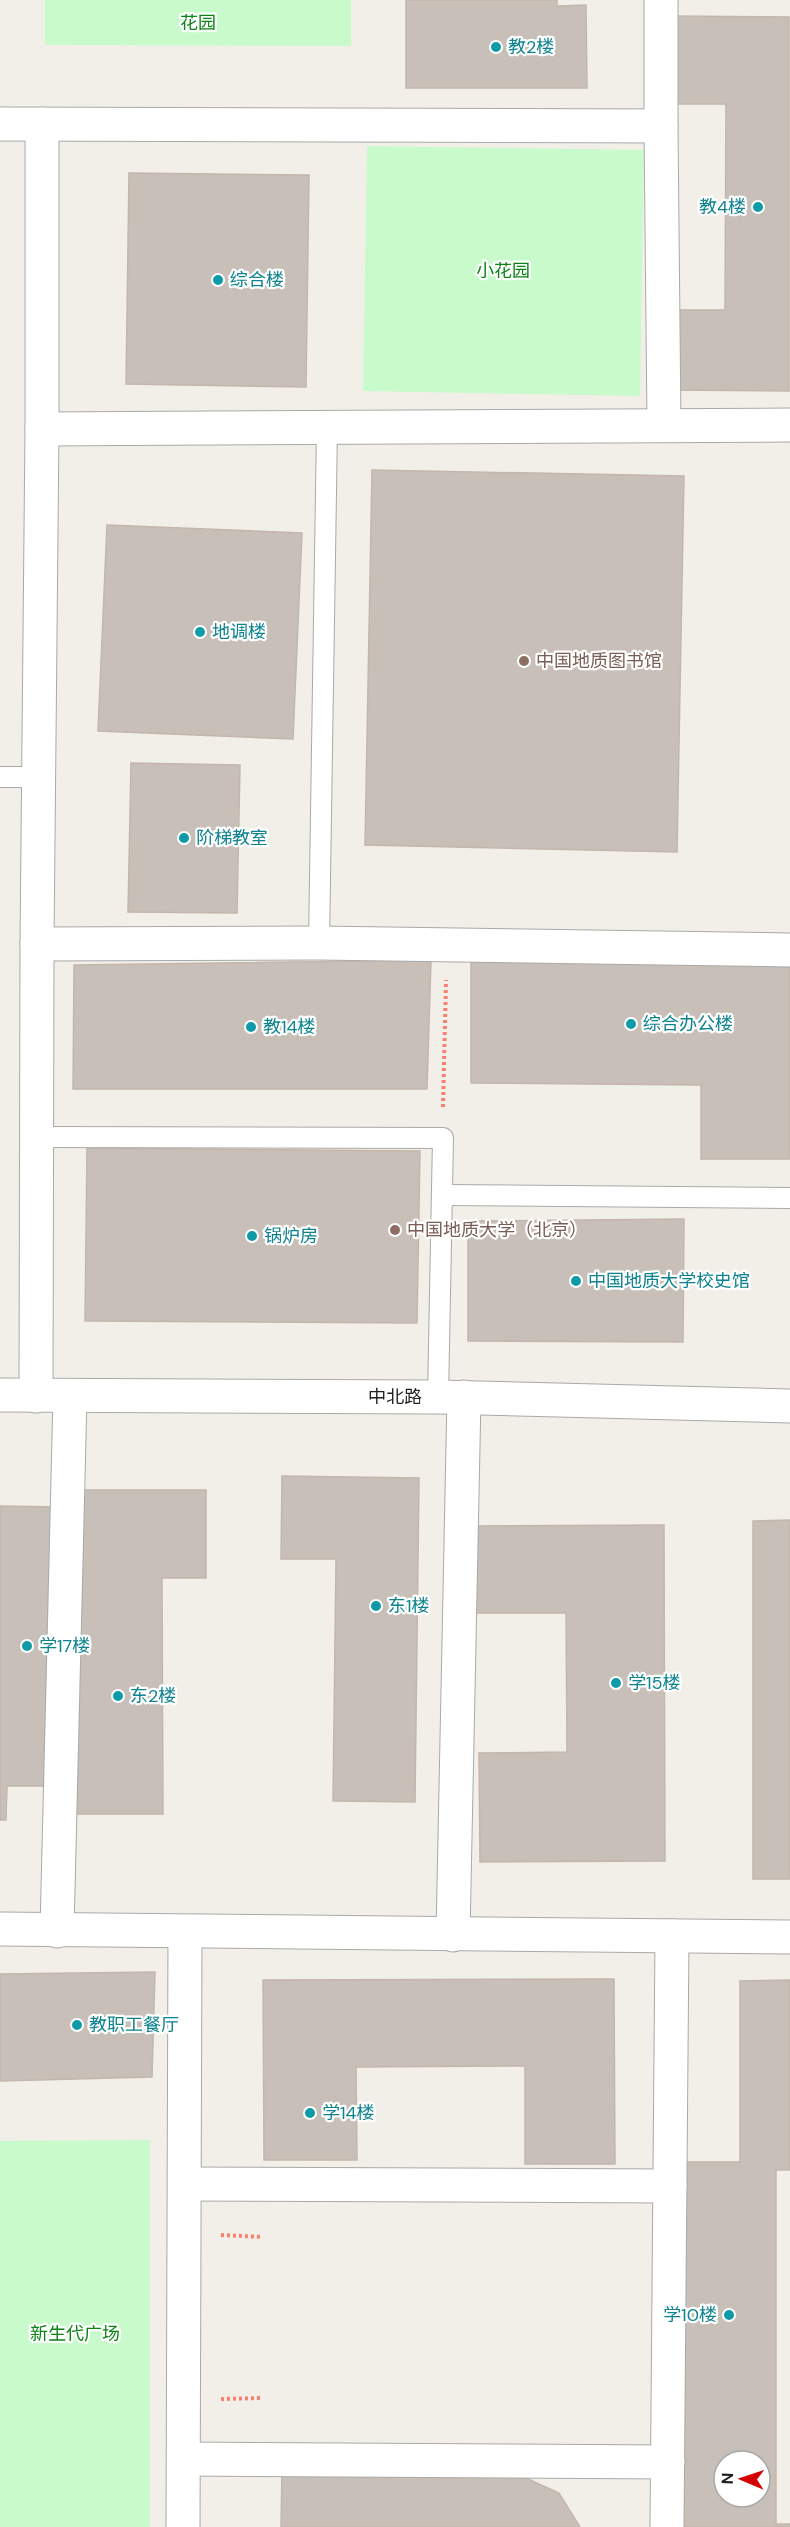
<svg xmlns="http://www.w3.org/2000/svg" width="790" height="2527" font-family="'DM Sans','Noto Sans SC',sans-serif">
  <style>
    .park { fill: #c8facc }
    .building { fill: #c7bfb8; stroke: #c4b6ab; stroke-width: 1.5; fill-rule: evenodd }
    .lines { fill: none; stroke-linecap: round; stroke-linejoin: round }
    .service-casing { stroke: #a9a9a9; stroke-width: 22 }
    .minor-casing { stroke: #a9a9a9; stroke-width: 35 }
    .path { stroke: #fa8072; stroke-width: 4; stroke-dasharray: 3 3; stroke-linecap: butt }
    .service { stroke: #fff; stroke-width: 20 }
    .minor { stroke: #fff; stroke-width: 33 }
    .culture-dot { fill: #0f9aa8; stroke: #fff; stroke-width: 2 }
    .education-dot { fill: #8d6e63; stroke: #fff; stroke-width: 2 }
    .labels { text-anchor: middle; stroke-width: 4.5; stroke-linejoin: round; paint-order: stroke }
    .park-label { font-size: 18px; fill: #0c8416; stroke: #fff }
    .culture-label { font-size: 18px; fill: #0d838f; stroke: #fff; text-anchor: start }
    .education-label { font-size: 18px; fill: #785e54; stroke: #fff; text-anchor: start }
    .street-label { font-size: 18px; fill: #222; stroke: #fff }
  </style>
  <rect width="100%" height="100%" fill="#f2efe9"/>
  <!-- park -->
  <g class="park">
    <path d="M 45,0 L 351,0 L 351,46 L 45,45 Z"/>
    <path d="M 367,146 L 644,150 L 640,396 L 363,391 Z"/>
    <path d="M 150,2140 L 150,2527 L 0,2527 L 0,2141 Z"/>
  </g>
  <!-- building -->
  <g class="building">
    <path d="M 406,0 L 557,0 L 557,6 L 586,5 L 587,88 L 406,88 Z"/>
    <path d="M 669,16 L 789,17 L 789,391 L 669,390 L 669,310 L 725,310 L 726,104 L 667,104 Z"/>
    <path d="M 129,173 L 309,175 L 306,387 L 126,384 Z"/>
    <path d="M 372,470 L 684,476 L 677,852 L 365,845 Z"/>
    <path d="M 107,525 L 302,533 L 293,739 L 98,731 Z"/>
    <path d="M 131,763 L 240,765 L 237,913 L 128,912 Z"/>
    <path d="M 431,960 L 427,1089 L 73,1089 L 74,965 Z"/>
    <path d="M 471,960 L 790,965 L 790,1159 L 701,1159 L 701,1085 L 471,1083 Z"/>
    <path d="M 87,1148 L 420,1151 L 417,1323 L 85,1321 Z"/>
    <path d="M 684,1219 L 683,1342 L 468,1341 L 468,1221 Z"/>
    <path d="M 282,1476 L 419,1478 L 415,1802 L 333,1801 L 336,1559 L 281,1559 Z"/>
    <path d="M 72,1490 L 206,1490 L 206,1578 L 162,1578 L 163,1814 L 73,1814 Z"/>
    <path d="M 0,1506 L 57,1507 L 51,1786 L 7,1786 L 6,1820 L 0,1820 Z"/>
    <path d="M 790,1520 L 790,1879 L 753,1879 L 753,1521 Z"/>
    <path d="M 664,1525 L 665,1861 L 480,1862 L 479,1753 L 567,1752 L 566,1613 L 476,1613 L 476,1526 Z"/>
    <path d="M 155,1972 L 152,2077 L 0,2081 L 0,1974 Z"/>
    <path d="M 614,1979 L 615,2164 L 525,2164 L 525,2066 L 356,2067 L 357,2160 L 264,2160 L 263,1980 Z"/>
    <path d="M 790,1980 L 790,2170 L 776,2170 L 776,2524 L 790,2524 L 790,2527 L 682,2527 L 681,2162 L 740,2162 L 740,1981 ZM 724,2461 L 760,2461 L 760,2497 L 724,2497 Z"/>
    <path d="M 282,2468 L 515,2473 L 559,2493 L 580,2527 L 281,2527 Z"/>
  </g>
  <g class="lines">
    <defs>
      <g id="service">
        <path d="M 0,777 L 39,777"/>
        <path d="M 319,943 L 327,427"/>
        <path d="M 36,1137 L 443,1138 L 438,1397"/>
        <path d="M 442,1195 L 790,1198"/>
      </g>
      <g id="minor">
        <path d="M 0,124 L 661,126 L 661,0"/>
        <path d="M 661,126 L 664,425"/>
        <path d="M 42,429 L 790,425"/>
        <path d="M 37,944 L 319,943 L 790,950"/>
        <path d="M 0,1395 L 438,1397 L 790,1406"/>
        <path d="M 36,1396 L 37,944 L 42,429 L 42,124"/>
        <path d="M 0,1929 L 790,1937"/>
        <path d="M 57,1931 L 70,1396"/>
        <path d="M 453,1935 L 464,1397"/>
        <path d="M 185,2184 L 670,2186"/>
        <path d="M 184,2459 L 668,2462"/>
        <path d="M 183,2527 L 185,1932"/>
        <path d="M 667,2527 L 672,1936"/>
      </g>
    </defs>
    <!-- service casing -->
    <use href="#service" class="service-casing"/>
    <!-- minor casing -->
    <use href="#minor" class="minor-casing"/>
    <!-- path -->
    <g class="path">
      <path d="M 443,1107 L 446,980"/>
      <path d="M 221,2235 L 263,2237"/>
      <path d="M 221,2399 L 261,2398"/>
    </g>
    <!-- service -->
    <use href="#service" class="service"/>
    <!-- minor -->
    <use href="#minor" class="minor"/>
  </g>
  <!-- markers -->
  <g class="culture-dot">
    <circle cx="496" cy="47" r="6"/>
    <circle cx="758" cy="207" r="6"/>
    <circle cx="218" cy="280" r="6"/>
    <circle cx="200" cy="632" r="6"/>
    <circle cx="184" cy="838" r="6"/>
    <circle cx="631" cy="1024" r="6"/>
    <circle cx="251" cy="1027" r="6"/>
    <circle cx="252" cy="1236" r="6"/>
    <circle cx="576" cy="1281" r="6"/>
    <circle cx="376" cy="1606" r="6"/>
    <circle cx="27" cy="1646" r="6"/>
    <circle cx="616" cy="1683" r="6"/>
    <circle cx="118" cy="1696" r="6"/>
    <circle cx="77" cy="2025" r="6"/>
    <circle cx="310" cy="2113" r="6"/>
    <circle cx="729" cy="2315" r="6"/>
  </g>
  <g class="education-dot">
    <circle cx="524" cy="661" r="6"/>
    <circle cx="395" cy="1230" r="6"/>
  </g>
  <g class="labels">
    <!-- park labels -->
    <g class="park-label">
      <text x="198" y="29">花园</text>
      <text x="503" y="277">小花园</text>
      <text x="75" y="2340">新生代广场</text>
    </g>
    <!-- culture labels -->
    <g class="culture-label">
      <text x="508" y="53">教2楼</text>
      <text x="746" y="213" text-anchor="end">教4楼</text>
      <text x="230" y="286">综合楼</text>
      <text x="212" y="638">地调楼</text>
      <text x="196" y="844">阶梯教室</text>
      <text x="643" y="1030">综合办公楼</text>
      <text x="263" y="1033">教14楼</text>
      <text x="264" y="1242">锅炉房</text>
      <text x="588" y="1287">中国地质大学校史馆</text>
      <text x="388" y="1612">东1楼</text>
      <text x="39" y="1652">学17楼</text>
      <text x="628" y="1689">学15楼</text>
      <text x="130" y="1702">东2楼</text>
      <text x="89" y="2031">教职工餐厅</text>
      <text x="322" y="2119">学14楼</text>
      <text x="717" y="2321" text-anchor="end">学10楼</text>
    </g>
    <!-- education labels -->
    <g class="education-label">
      <text x="536" y="667">中国地质图书馆</text>
      <text x="407" y="1236">中国地质大学（北京）</text>
    </g>
    <!-- street labels -->
    <g class="street-label">
      <text x="395" y="1403">中北路</text>
    </g>
  </g>
  <!-- north arrow -->
  <g transform="translate(742 2479) rotate(272)"><circle r="28" fill="#ffffff" stroke="#a7a7a7" stroke-width="1.5"/>
  <path d="M0-4.5L10 22L0 15L-10 22Z" fill="#d40000"/>
  <text y="-9" font-size="16" font-weight="bold" text-anchor="middle" fill="#222222">N</text>
  </g>
</svg>
